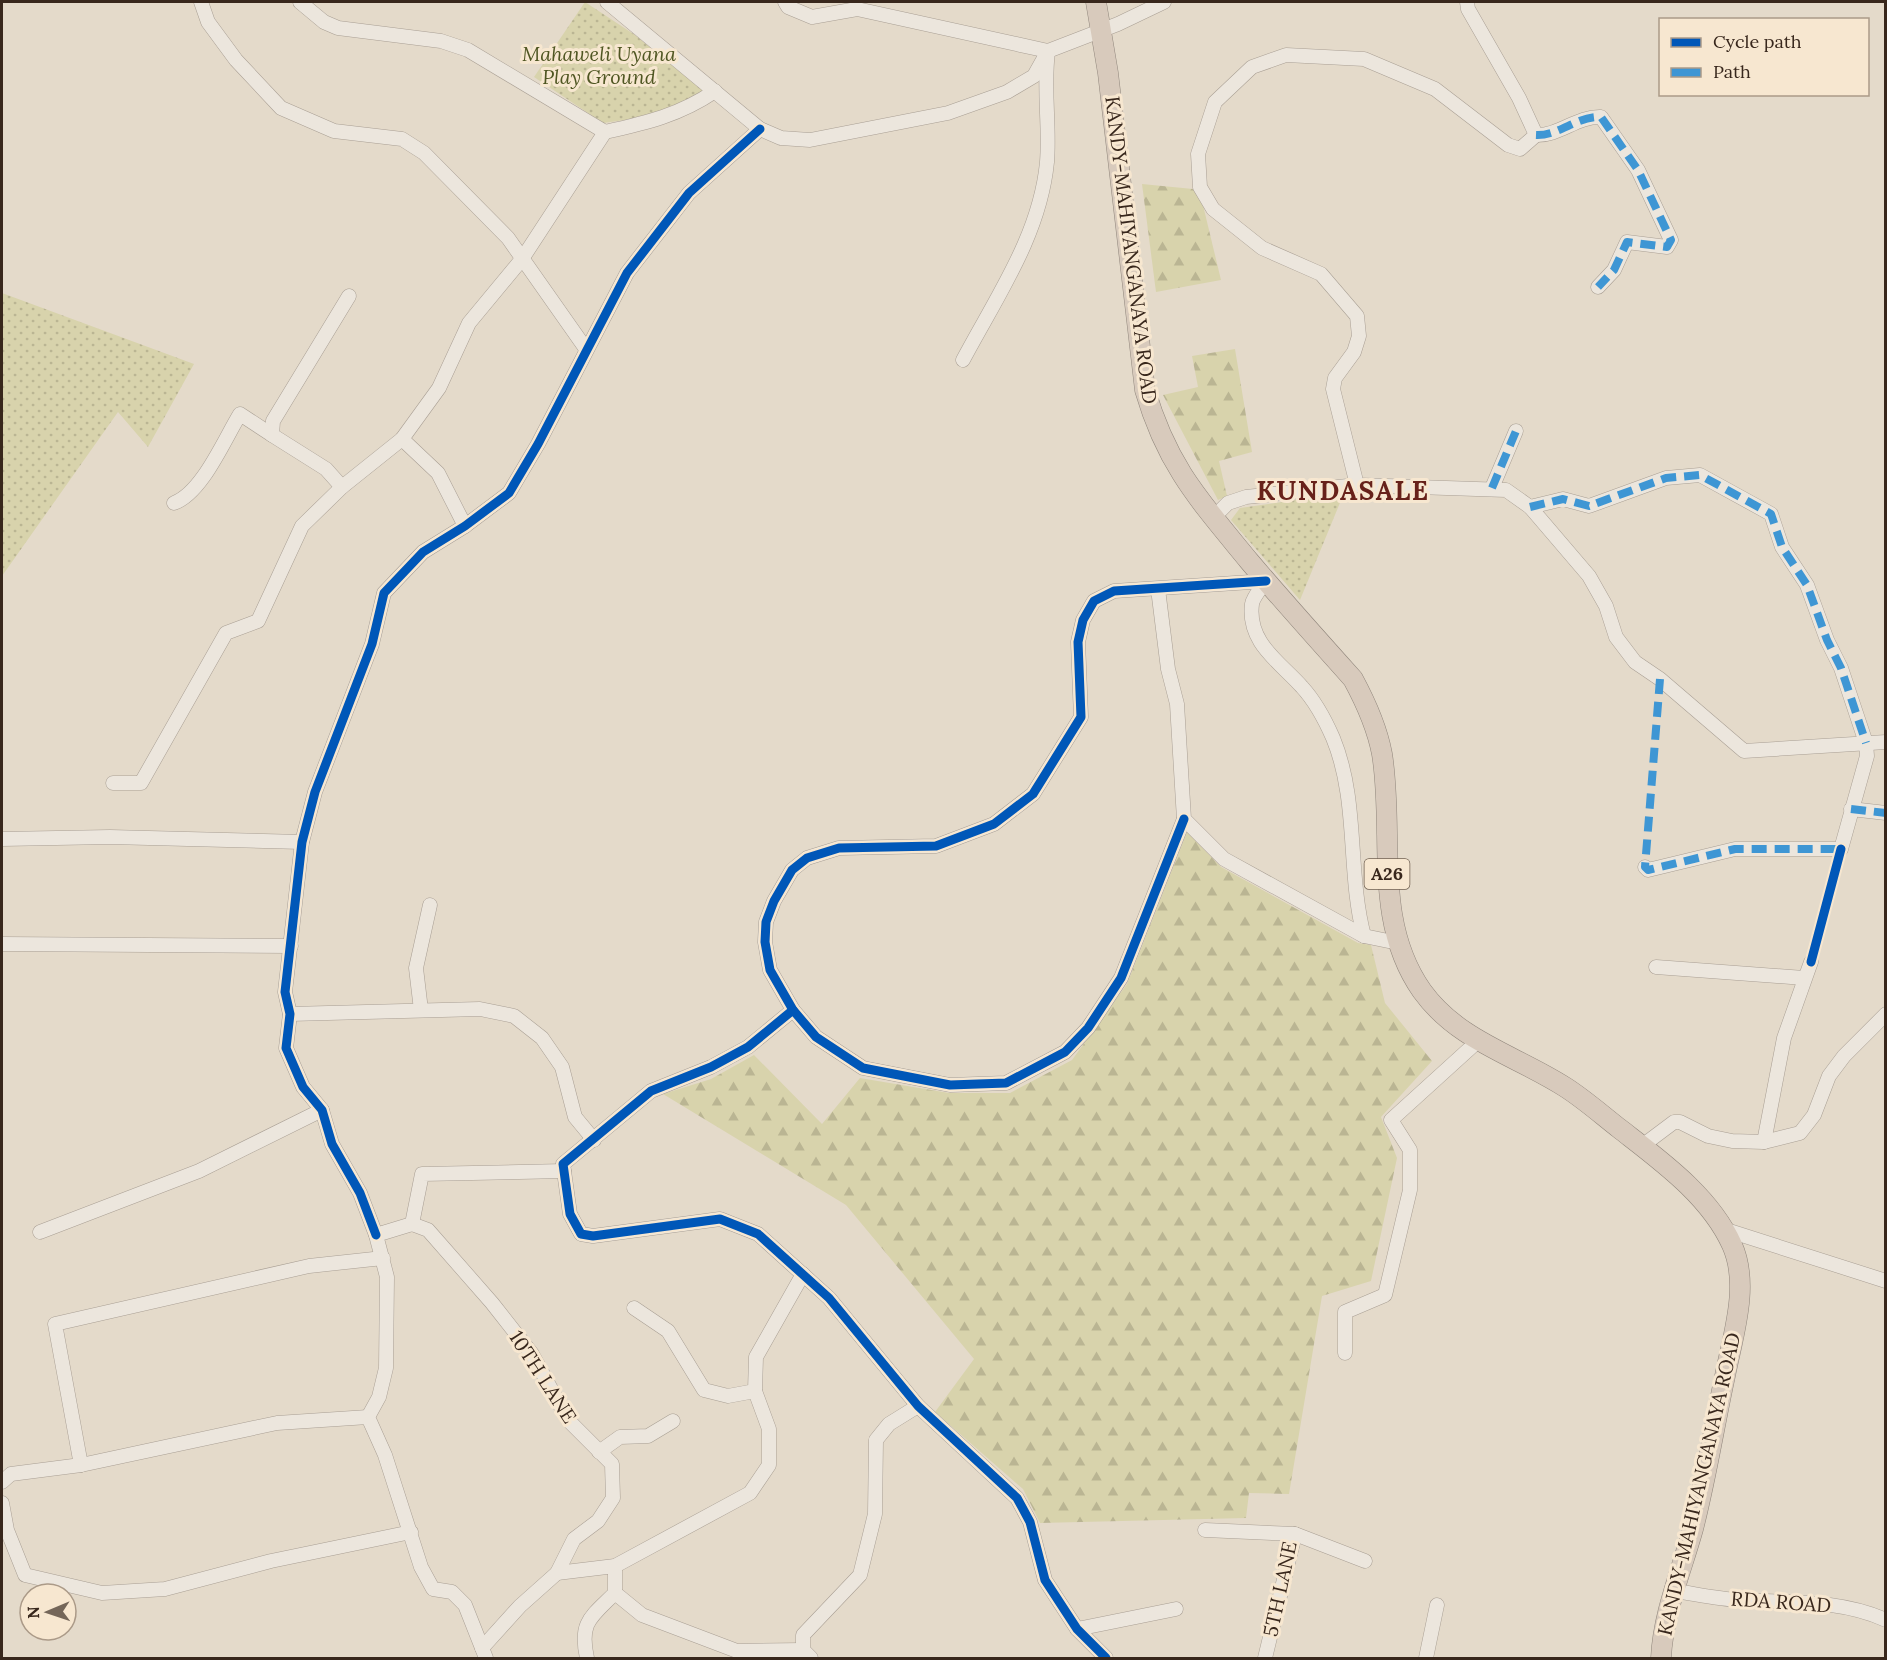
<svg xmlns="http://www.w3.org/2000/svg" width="1887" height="1660" font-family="Lora,serif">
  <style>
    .grass { fill: url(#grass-dots) }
    .forest { fill: url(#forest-firs) }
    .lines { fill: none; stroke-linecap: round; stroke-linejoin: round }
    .minor-casing { stroke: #a99f94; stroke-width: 15 }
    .highway-casing { stroke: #8f857b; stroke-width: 21 }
    .minor { stroke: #ece6dd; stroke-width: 14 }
    .highway { stroke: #d8cabc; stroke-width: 20 }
    .quiet { stroke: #3e96d4; stroke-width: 8; stroke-dasharray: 15 8; stroke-linecap: butt }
    .cycleway-casing { stroke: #f7e7d0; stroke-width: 13 }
    .cycleway { stroke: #0057b8; stroke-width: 9 }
    .labels { text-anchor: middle; stroke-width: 6; stroke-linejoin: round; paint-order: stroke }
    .shield { fill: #f7e7d0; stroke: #716152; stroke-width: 1.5 }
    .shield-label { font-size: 18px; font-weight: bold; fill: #38271c }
    .park-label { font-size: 20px; font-style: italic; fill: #4f5622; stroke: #f7e7d0 }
    .street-label { font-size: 20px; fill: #38271c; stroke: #f7e7d0 }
    .district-label { font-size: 26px; font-weight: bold; letter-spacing: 1.5px; fill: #67211a; stroke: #f7e7d0 }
  </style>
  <defs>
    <pattern id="grass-dots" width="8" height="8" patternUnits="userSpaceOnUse" patternTransform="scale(1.5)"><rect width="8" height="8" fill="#d8d3ac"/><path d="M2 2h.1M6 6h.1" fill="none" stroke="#bab593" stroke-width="1.8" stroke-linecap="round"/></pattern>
    <pattern id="forest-firs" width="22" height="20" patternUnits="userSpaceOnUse" patternTransform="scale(1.5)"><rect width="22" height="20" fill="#d8d3ac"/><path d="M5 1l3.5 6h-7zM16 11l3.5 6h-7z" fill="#bab593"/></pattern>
  </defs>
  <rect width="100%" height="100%" fill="#e4daca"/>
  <!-- grass -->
  <g class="grass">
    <path d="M 585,2 L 635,35 L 704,91 L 654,116 L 603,123 L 534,77 Z"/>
    <path d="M 2,293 L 194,364 L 148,447 L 118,412 L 2,576 Z"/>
    <path d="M 1344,493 L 1300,600 L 1231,520 L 1240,508 Z"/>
  </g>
  <!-- forest -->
  <g class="forest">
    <path d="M 1142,184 L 1193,189 L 1202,201 L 1221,280 L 1156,292 Z"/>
    <path d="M 1235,349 L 1252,452 L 1219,461 L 1227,496 L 1218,500 L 1163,395 L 1198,387 L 1192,356 Z"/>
    <path d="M 1187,832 L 1221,867 L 1358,943 L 1371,945 L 1385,1003 L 1432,1061 L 1381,1117 L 1397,1158 L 1371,1281 L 1322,1296 L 1289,1494 L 1249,1493 L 1246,1518 L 1040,1523 L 1023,1489 L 935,1412 L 974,1359 L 846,1205 L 663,1094 L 711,1079 L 754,1055 L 822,1124 L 860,1078 L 949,1093 L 1010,1093 L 1072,1060 L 1127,984 Z"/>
  </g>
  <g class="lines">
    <defs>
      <g id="minor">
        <path d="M 201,2 L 208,22 L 236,60 L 281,108 L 334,131 L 402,139 L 424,153 L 508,238 L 586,349"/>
        <path d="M 300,2 L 324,22 L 338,28 L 441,41 L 468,50 L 605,132"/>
        <path d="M 607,2 L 760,129 L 781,138 L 810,140 L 948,113 L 1007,92 L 1034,76 L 1048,51 L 1118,24 L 1164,2"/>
        <path d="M 785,2 L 788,7 L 812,17 L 857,9 L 1048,51 C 1043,89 1050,125 1047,162 C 1040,235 997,296 963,360"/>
        <path d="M 1536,135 C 1559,136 1577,116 1601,117 L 1638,170 L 1671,240 L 1667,247 L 1627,242 L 1614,270 L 1598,287"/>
        <path d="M 402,439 L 438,473 L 465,526"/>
        <path d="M 1357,485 L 1333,389 L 1335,378 L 1354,352 L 1359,336 L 1357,316 L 1321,274 L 1262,248 L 1213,209 L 1200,187 L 1198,154 L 1215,102 L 1252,67 L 1286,55 L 1364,59 L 1435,89 L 1508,145 L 1520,149 L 1536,135 L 1519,98 L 1468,9 L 1467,2"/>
        <path d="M 342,487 L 326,469 L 272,435 L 273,421 L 349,296"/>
        <path d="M 1492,488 L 1516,431"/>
        <path d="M 174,503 C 202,493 224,440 240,414 L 272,435"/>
        <path d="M 1530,507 L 1563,499 L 1589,506 L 1666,478 L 1700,475 L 1771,514 L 1782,547 L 1807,585 L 1827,640 L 1841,668 L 1866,743 L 1867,756 L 1841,849 L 1735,849 L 1648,870 L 1645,867"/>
        <path d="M 1212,519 L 1228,503 L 1246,497 L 1357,485 L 1506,490 L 1530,507 L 1589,576 L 1606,606 L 1616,637 L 1635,662 L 1660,679 L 1744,751 L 1886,742"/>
        <path d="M 1266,581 C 1262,587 1253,597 1252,604 C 1247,643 1280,662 1302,687 C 1314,700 1326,722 1333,738 C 1359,801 1347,871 1364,936"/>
        <path d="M 1158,589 L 1168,669 L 1177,704 L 1184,819 L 1224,859 L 1364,936 L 1398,943"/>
        <path d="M 113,783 L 141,783 L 226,633 L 258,621 L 302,526 L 342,487 L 402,439 L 439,388 L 469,323 L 522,259 L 605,132 C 646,123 680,115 715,91"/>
        <path d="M 1851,809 L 1886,813"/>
        <path d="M 1184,819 L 1121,978 L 1088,1028 L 1065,1052 L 1006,1083 L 950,1085 L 863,1068 L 816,1037 L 793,1010 L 770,970 L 765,942 L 766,922 L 774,901 L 792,870 L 807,858 L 839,848 L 936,846 L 994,824 L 1033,794 L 1081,717 L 1078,642 L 1083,620 L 1094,601 L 1114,591 L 1266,581"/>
        <path d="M 2,839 L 110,837 L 302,842"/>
        <path d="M 2,944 L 291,946"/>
        <path d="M 1656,967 L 1804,978"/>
        <path d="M 421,1010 L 416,968 L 430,905"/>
        <path d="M 793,1010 L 748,1047 L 711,1067 L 651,1091 L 563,1164 L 570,1214 L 581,1234 L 593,1236 L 720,1219 L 758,1234 L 829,1298 L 918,1406 L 1017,1498 L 1030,1522 L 1045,1580 L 1077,1629 L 1106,1658"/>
        <path d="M 290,1014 L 480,1009 L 514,1016 L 542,1038 L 562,1067 L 575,1117 L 594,1140"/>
        <path d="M 1764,1142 L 1784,1038 L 1811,962"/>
        <path d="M 1642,1146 L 1674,1122 L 1680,1122 L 1708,1136 L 1732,1141 L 1764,1142 L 1800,1133 L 1814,1115 L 1829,1076 L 1844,1056 L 1886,1014"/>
        <path d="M 412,1224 L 428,1230 L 492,1303 L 532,1354 L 568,1420 L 612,1464 L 613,1498 L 598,1521 L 574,1539 L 557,1573 L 520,1606 L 482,1648"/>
        <path d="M 412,1224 L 376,1235 L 387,1277 L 386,1368 L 379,1397 L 368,1417 L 385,1455 L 421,1567 L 433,1589 L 452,1592 L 465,1605 L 486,1658"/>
        <path d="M 412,1224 L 422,1174 L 564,1171"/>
        <path d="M 1723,1229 L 1886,1281"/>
        <path d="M 40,1232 L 199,1171 L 322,1110"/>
        <path d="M 376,1235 L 360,1193 L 332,1144 L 322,1110 L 303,1087 L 286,1048 L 290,1014 L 285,992 L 302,842 L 315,792 L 372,644 L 384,593 L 423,552 L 465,526 L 509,493 L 538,444 L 627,273 L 689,193 L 760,129"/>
        <path d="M 634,1308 L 668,1331 L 704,1390 L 728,1396 L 755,1391"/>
        <path d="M 1345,1353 L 1345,1312 L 1385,1295 L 1410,1190 L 1410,1150 L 1391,1120 L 1478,1041"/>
        <path d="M 599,1452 L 620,1437 L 648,1436 L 673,1421"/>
        <path d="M 81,1465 L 55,1324 L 309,1266 L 383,1258"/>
        <path d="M 2,1482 L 11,1474 L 81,1465 L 277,1423 L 368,1417"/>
        <path d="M 2,1503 L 7,1530 L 25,1575 L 102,1593 L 165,1589 L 271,1561 L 411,1532"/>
        <path d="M 1205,1530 L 1295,1534 L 1265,1658"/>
        <path d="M 1295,1534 L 1365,1561"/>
        <path d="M 557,1573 L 615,1566 L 750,1493 L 769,1465 L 769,1429 L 755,1391 L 756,1357 L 803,1274"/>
        <path d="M 1675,1591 C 1696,1594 1718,1599 1739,1600 C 1789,1603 1839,1599 1886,1620"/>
        <path d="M 615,1593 L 642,1615 L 737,1651 L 803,1650"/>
        <path d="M 1077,1629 L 1176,1609"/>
        <path d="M 587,1658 C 579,1622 591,1617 615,1593 L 615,1566"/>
        <path d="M 811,1658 L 803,1650 L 803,1635 L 860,1575 L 875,1514 L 876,1440 L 889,1424 L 918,1406"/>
        <path d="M 1426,1658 L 1437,1605"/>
      </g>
      <path id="highway" d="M 1096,2 L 1108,73 L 1145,390 C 1167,466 1200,501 1249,561 C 1283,601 1318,640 1353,679 C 1366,703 1377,727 1382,754 C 1395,833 1372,920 1422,991 C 1458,1041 1515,1055 1565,1087 C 1584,1099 1602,1115 1620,1129 C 1661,1161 1710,1196 1732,1245 C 1750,1285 1733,1335 1725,1376 C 1714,1427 1706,1479 1693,1529 C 1681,1572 1663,1614 1661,1658"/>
    </defs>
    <!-- minor casing -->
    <use href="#minor" class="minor-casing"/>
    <!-- highway casing -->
    <use href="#highway" class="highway-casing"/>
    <!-- minor -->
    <use href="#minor" class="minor"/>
    <!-- highway -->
    <use href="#highway" class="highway"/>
    <!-- quiet -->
    <g class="quiet">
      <path d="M 1536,135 C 1559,136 1577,116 1601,117 L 1638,170 L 1671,240 L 1667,247 L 1627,242 L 1614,270 L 1598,287"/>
      <path d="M 1492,488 L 1516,431"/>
      <path d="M 1530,507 L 1563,499 L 1589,506 L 1666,478 L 1700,475 L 1771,514 L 1782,547 L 1807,585 L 1827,640 L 1841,668 L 1866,743"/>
      <path d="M 1660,679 L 1645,867 L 1648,870 L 1735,849 L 1841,849"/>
      <path d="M 1851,809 L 1886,813"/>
    </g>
    <defs>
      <g id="cycleway">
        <path d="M 1184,819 L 1121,978 L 1088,1028 L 1065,1052 L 1006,1083 L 950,1085 L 863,1068 L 816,1037 L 793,1010 L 770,970 L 765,942 L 766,922 L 774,901 L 792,870 L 807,858 L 839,848 L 936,846 L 994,824 L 1033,794 L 1081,717 L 1078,642 L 1083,620 L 1094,601 L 1114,591 L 1266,581"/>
        <path d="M 1811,962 L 1841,849"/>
        <path d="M 793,1010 L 748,1047 L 711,1067 L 651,1091 L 563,1164 L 570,1214 L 581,1234 L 593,1236 L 720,1219 L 758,1234 L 829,1298 L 918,1406 L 1017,1498 L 1030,1522 L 1045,1580 L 1077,1629 L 1106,1658"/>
        <path d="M 376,1235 L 360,1193 L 332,1144 L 322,1110 L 303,1087 L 286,1048 L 290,1014 L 285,992 L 302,842 L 315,792 L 372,644 L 384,593 L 423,552 L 465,526 L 509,493 L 538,444 L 627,273 L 689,193 L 760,129"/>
      </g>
    </defs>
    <!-- cycleway casing -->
    <use href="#cycleway" class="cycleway-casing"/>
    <!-- cycleway -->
    <use href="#cycleway" class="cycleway"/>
  </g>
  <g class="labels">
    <!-- shield labels -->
    <rect class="shield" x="1364.5" y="859" width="45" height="30" rx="4.5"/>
    <g class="shield-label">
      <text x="1387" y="880">A26</text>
    </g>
    <!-- park labels -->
    <g class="park-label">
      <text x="599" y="61">Mahaweli Uyana<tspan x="599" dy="23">Play Ground</tspan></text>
    </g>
    <!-- street labels -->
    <g class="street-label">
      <text transform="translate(1131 250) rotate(83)" y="7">KANDY-MAHIYANGANAYA ROAD</text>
      <text transform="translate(543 1377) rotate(57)" y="7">10TH LANE</text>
      <text transform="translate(1699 1484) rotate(-77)" y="7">KANDY-MAHIYANGANAYA ROAD</text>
      <text transform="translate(1280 1589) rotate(-78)" y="7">5TH LANE</text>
      <text transform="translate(1781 1602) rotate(4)" y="7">RDA ROAD</text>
    </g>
    <!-- district labels -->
    <g class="district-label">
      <text x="1343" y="500">KUNDASALE</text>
    </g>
  </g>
  <!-- border -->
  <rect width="1887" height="1660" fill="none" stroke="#38271c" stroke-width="6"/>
  <!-- legend -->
  <rect x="1659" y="18" width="210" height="78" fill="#f7e7d0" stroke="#ab9a88" stroke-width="1.5"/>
  <rect x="1671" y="38" width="30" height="9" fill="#0057b8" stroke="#ab9a88" stroke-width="1.5"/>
  <text x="1713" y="48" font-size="18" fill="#38271c">Cycle path</text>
  <rect x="1671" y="68" width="30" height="9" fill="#3e96d4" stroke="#ab9a88" stroke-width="1.5"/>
  <text x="1713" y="78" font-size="18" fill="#38271c">Path</text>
  <!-- north arrow -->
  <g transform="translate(48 1612) rotate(268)"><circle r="28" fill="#f7e7d0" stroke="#ab9a88" stroke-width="1.5"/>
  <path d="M0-4.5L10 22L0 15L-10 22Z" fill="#746659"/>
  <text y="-9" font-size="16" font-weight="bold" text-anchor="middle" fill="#38271c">N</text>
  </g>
</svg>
